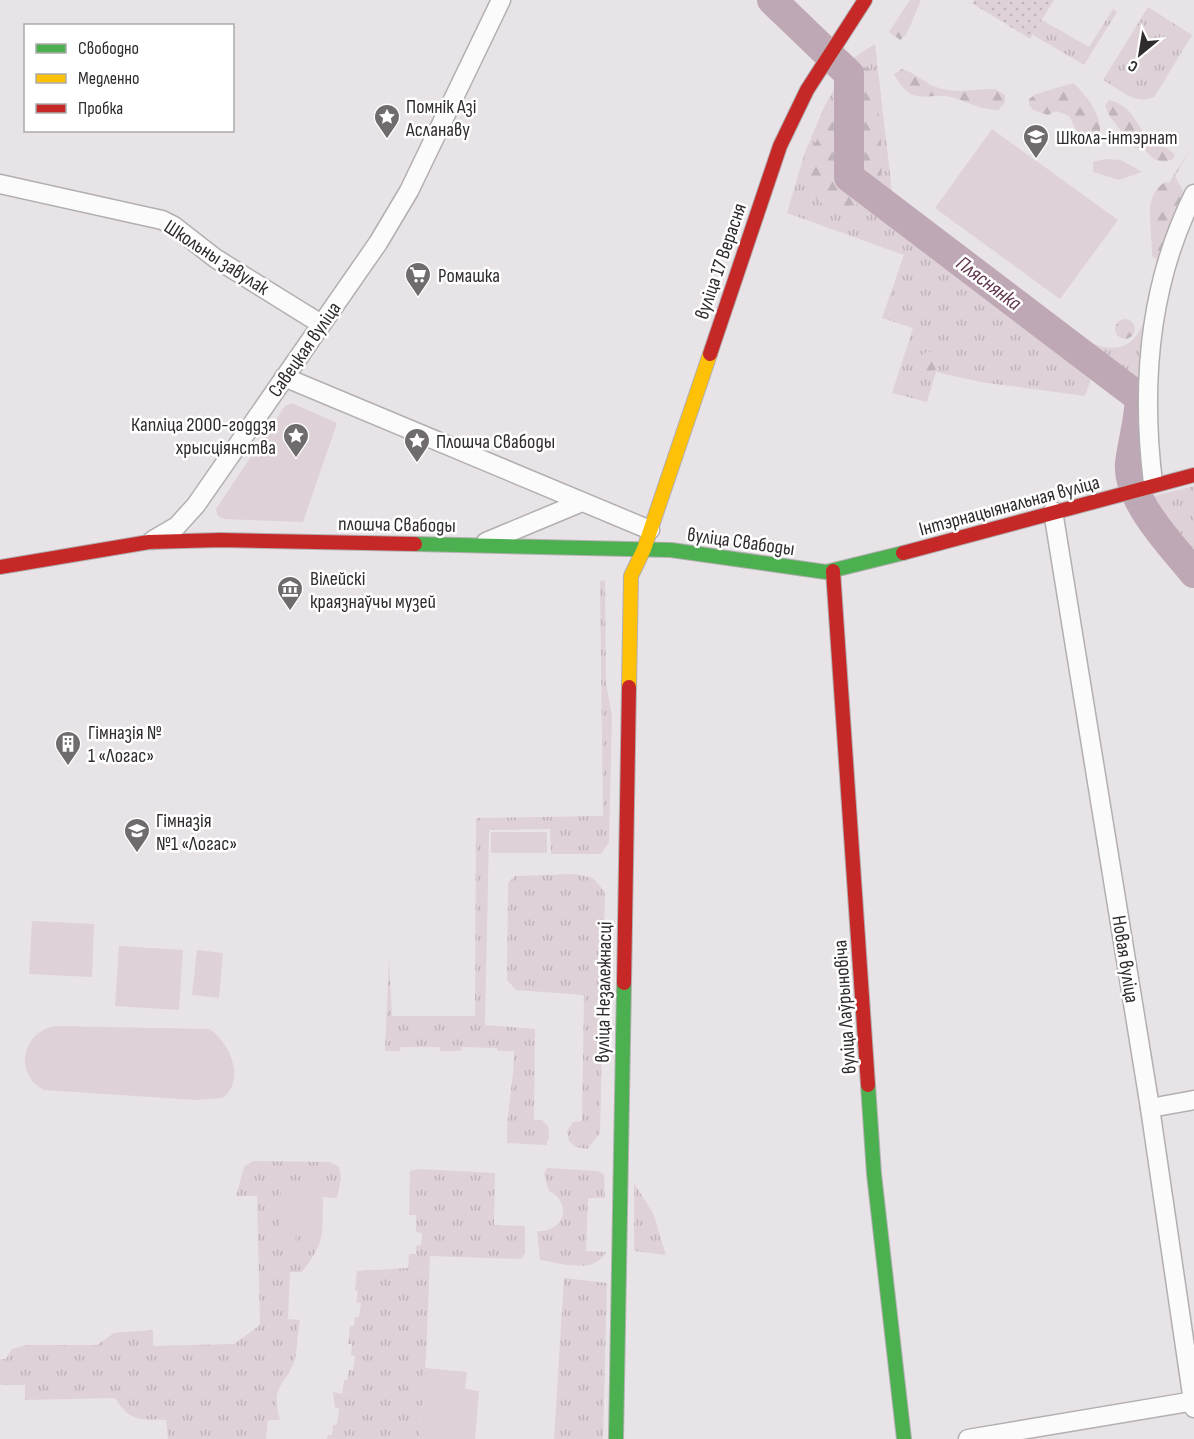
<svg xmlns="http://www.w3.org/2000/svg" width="1194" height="1439" font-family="'Sofia Sans Condensed',sans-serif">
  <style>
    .grass { fill: url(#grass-tufts) }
    .forest { fill: url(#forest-firs) }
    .park { fill: #ded1d8 }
    .garden { fill: url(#garden-dots) }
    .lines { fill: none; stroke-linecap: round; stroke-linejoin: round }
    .river { stroke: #bfa8b5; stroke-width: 30 }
    .street-casing { stroke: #b2afb1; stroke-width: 21 }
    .fast-casing { stroke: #b2afb1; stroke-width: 16 }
    .slow-casing { stroke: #b2afb1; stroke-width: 16 }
    .jam-casing { stroke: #b2afb1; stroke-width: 16 }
    .street { stroke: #fcfbfb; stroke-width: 18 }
    .fast { stroke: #4caf50; stroke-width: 14 }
    .slow { stroke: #ffc107; stroke-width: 14 }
    .jam { stroke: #c62828; stroke-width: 14 }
    .labels { text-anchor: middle; stroke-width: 5; stroke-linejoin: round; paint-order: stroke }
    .poi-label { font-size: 20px; fill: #302c2e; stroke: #fff; text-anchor: start }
    .street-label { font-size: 20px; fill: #302c2e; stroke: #fff }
    .water-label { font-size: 21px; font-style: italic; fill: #623651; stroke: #fff }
  </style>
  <defs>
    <pattern id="grass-tufts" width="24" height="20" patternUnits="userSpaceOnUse" patternTransform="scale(1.5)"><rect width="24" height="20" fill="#ded1d8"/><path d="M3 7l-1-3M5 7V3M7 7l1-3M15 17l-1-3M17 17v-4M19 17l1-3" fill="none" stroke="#bfb4ba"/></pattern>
    <pattern id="forest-firs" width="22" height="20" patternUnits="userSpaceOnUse" patternTransform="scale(1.5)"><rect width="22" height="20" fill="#ded1d8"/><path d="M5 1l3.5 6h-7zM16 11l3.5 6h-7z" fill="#bfb4ba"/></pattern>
    <pattern id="garden-dots" width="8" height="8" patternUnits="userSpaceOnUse" patternTransform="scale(1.5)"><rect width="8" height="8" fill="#ded1d8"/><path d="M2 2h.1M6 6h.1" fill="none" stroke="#bfb4ba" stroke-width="1.8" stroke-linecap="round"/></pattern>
  </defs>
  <rect width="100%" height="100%" fill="#e8e3e6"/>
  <!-- grass -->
  <g class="grass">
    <path d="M 1148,7 L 1192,35 L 1155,96 C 1137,107 1119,89 1103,80 Z"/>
    <path d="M 1113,9 L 1117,12 L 1084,65 L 1033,35 L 1042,20 L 1089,47 Z"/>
    <path d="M 875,44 L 893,200 L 1080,339 C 1093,344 1106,350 1120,347 C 1161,338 1155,230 1164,196 C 1169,178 1185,160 1194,144 L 1175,176 L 1187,198 L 1170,228 L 1145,462 L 1141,471 L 1132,475 L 1130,465 L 1139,424 L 1140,398 L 1117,381 L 1091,379 L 1085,396 L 980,382 L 936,372 L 927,402 L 892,393 L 913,328 L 882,318 L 904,255 L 787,213 L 805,152 L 826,103 L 852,59 Z"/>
    <path d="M 1194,486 L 1194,573 L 1138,500 Z"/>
    <path d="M 605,580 L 606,683 L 612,716 L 609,842 L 601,854 L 551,854 L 550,829 L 489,830 L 485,1025 L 535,1029 L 534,1120 L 542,1120 L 548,1126 L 549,1137 L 546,1145 L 507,1143 C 506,1112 514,1083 514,1051 L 498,1051 L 497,1048 L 462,1047 L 461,1051 L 440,1051 L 439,1047 L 401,1047 L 400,1051 L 385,1051 L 389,959 L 392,1016 L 475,1016 L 476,818 L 603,816 L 600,581 Z"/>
    <path d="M 576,874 L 593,878 L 605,892 L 600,1133 L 587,1149 L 576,1147 L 569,1141 L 567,1131 L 573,1122 L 582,1121 L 584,995 L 516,990 L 507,980 L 508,883 L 515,876 Z"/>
    <path d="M 253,1161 L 330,1162 L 339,1167 L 341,1178 L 337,1198 L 323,1197 C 322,1235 326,1241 302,1272 L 290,1272 L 288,1319 L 300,1320 C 297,1332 298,1346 295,1358 C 288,1386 269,1382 280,1420 L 268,1420 L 266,1439 L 168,1439 L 166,1420 C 139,1419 130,1422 115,1398 L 25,1400 L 25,1385 L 0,1385 L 0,1359 L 6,1359 L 12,1349 L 26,1345 L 97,1345 L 114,1333 L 153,1330 L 153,1346 L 234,1344 L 260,1325 L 257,1196 L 236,1196 L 244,1167 Z"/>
    <path d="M 547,1168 L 598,1171 L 604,1174 L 605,1198 L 588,1198 L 586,1251 L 606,1252 C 595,1275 560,1263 540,1260 L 537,1231 C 566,1232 572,1202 549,1191 L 544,1174 Z"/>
    <path d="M 420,1169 L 495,1173 L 494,1225 L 525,1226 L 525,1253 L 521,1259 L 430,1256 L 426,1357 L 419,1439 L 327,1439 L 328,1435 L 332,1435 L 333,1425 L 337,1425 L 339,1408 L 335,1408 L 333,1392 L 342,1394 L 344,1380 L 347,1380 L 349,1370 L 353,1370 L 355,1356 L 351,1355 L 352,1344 L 348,1344 L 350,1326 L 354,1326 L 355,1317 L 359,1317 L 361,1303 L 356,1302 L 358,1291 L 355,1290 L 357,1271 L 408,1268 L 409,1254 L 416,1254 L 416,1246 L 421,1245 L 422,1233 L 416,1232 L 416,1215 L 409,1215 L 410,1171 Z"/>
    <path d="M 634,1183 L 653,1213 L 666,1255 L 634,1251 Z"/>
    <path d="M 564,1278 L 607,1283 L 603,1439 L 554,1439 Z"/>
  </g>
  <!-- forest -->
  <g class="forest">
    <path d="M 910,0 L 921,0 L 906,35 L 900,40 L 889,32 Z"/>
    <path d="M 863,67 L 872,70 C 877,84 886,174 880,185 C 872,200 844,215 828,207 C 818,202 811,193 804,185 L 803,169 L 809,149 L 819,139 L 830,109 L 839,101 L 846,105 L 855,99 L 856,77 Z"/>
    <path d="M 902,69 C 916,73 925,84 939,88 C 958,94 976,88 996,89 L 1005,95 L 1005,103 L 998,110 C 982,109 973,105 958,99 C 930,88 914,112 894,74 Z"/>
    <path d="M 1073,83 C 1089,97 1109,124 1096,145 L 1082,141 L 1069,116 L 1056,111 L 1048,115 L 1033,110 L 1029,105 L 1029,99 L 1036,94 Z"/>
    <path d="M 1109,100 C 1133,106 1134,122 1148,138 C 1155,146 1168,145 1175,155 L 1173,159 C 1161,165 1152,159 1144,149 L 1135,148 L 1110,117 L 1105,106 Z"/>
    <path d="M 1165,182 L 1177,184 L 1183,193 L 1177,215 L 1163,236 L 1164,255 L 1160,262 L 1152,256 C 1153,231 1141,196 1165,182 Z"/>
    <circle cx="1125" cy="329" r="10"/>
    <circle cx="929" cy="362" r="10"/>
  </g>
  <!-- park -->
  <g class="park">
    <path d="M 992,129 L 1118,220 L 1060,299 L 935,208 Z"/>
    <path d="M 1105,159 L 1121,160 L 1142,172 L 1119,180 L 1093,172 L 1093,162 Z"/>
    <path d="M 292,403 L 337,423 L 303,522 L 224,519 L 218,516 L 216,509 L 285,406 Z"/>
    <rect x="491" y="832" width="56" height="21"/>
    <path d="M 32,921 L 94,924 L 92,977 L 29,974 Z"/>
    <path d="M 119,946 L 183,950 L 179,1010 L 115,1006 Z"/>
    <path d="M 197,950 L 223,953 L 219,998 L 192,995 Z"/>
    <path d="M 56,1026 L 209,1029 C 229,1041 247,1081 222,1098 L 196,1100 L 44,1090 C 13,1074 22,1031 56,1026 Z"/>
    <path d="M 281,1184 L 320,1185 L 318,1235 L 296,1234 L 295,1250 L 279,1249 Z"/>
    <path d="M 425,1368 L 467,1372 L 465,1389 L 479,1391 L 475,1439 L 419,1439 Z"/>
  </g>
  <!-- garden -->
  <path class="garden" d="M 974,0 L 1054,0 L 1030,39 L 972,3 Z"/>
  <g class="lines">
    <!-- river -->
    <path class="river" d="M 772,0 L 849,74 L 849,177 L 1140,398 C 1139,421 1133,440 1130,463 C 1126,499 1173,547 1194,573"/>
    <defs>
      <g id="street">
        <path d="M 0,184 L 162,220 L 174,226 L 215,258 L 321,324"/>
        <path d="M 284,377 L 650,530"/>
        <path d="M 1153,483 C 1141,385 1149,284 1194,194"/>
        <path d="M 1053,511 L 1150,1108 L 1194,1408"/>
        <path d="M 153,540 L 177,526 L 196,505 L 378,243 L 409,191 L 501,0"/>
        <path d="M 486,542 L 582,502"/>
        <path d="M 1150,1108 L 1194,1100"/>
        <path d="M 968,1439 L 1194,1401"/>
      </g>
      <g id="fast">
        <path d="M 415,544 L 671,550 L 826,572 L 903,553"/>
        <path d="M 868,1085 L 874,1174 L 904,1439"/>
        <path d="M 616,1439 L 624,983"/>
      </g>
      <path id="slow" d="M 629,687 L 631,576 L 644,549 L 710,354"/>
      <g id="jam">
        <path d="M 710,354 L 780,146 L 807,90 L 865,0"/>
        <path d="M 903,553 L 1194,475"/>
        <path d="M 0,567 L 149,542 L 220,540 L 415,544"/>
        <path d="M 833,571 L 868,1085"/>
        <path d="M 624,983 L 629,687"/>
      </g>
    </defs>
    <!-- street casing -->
    <use href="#street" class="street-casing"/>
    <!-- fast casing -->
    <use href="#fast" class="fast-casing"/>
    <!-- slow casing -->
    <use href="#slow" class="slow-casing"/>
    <!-- jam casing -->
    <use href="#jam" class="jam-casing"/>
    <!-- street -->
    <use href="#street" class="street"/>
    <!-- fast -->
    <use href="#fast" class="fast"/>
    <!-- slow -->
    <use href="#slow" class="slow"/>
    <!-- jam -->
    <use href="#jam" class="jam"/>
  </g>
  <!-- icons -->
  <defs>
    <symbol id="sight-pin" viewBox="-11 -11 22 30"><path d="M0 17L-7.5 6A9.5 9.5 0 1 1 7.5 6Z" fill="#706c6e" stroke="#fff"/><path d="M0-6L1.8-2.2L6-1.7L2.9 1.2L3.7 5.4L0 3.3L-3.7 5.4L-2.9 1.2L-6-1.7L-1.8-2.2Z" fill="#fff"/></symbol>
    <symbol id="school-pin" viewBox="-11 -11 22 30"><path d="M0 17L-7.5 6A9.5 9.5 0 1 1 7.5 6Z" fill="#706c6e" stroke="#fff"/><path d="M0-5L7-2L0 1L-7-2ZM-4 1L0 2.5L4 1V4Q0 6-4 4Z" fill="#fff"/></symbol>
    <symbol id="supermarket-pin" viewBox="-11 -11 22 30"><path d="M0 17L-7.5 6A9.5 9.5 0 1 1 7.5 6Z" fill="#706c6e" stroke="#fff"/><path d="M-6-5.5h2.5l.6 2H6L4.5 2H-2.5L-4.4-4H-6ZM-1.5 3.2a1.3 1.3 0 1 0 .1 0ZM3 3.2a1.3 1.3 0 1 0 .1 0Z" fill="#fff"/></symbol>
    <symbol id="museum-pin" viewBox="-11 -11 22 30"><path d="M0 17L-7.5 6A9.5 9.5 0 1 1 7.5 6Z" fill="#706c6e" stroke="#fff"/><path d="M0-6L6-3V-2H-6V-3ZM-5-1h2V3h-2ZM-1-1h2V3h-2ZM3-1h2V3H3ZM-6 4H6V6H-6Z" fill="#fff"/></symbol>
    <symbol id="building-pin" viewBox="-11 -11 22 30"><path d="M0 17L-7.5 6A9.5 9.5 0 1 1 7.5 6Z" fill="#706c6e" stroke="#fff"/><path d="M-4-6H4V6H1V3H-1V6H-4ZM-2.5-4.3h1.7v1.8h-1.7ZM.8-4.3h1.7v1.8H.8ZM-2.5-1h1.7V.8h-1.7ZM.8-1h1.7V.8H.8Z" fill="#fff"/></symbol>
  </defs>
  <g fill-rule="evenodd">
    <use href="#sight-pin" x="372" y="102" width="30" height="40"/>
    <use href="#school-pin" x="1021" y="122" width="30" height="40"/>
    <use href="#supermarket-pin" x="403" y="260" width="30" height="40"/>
    <use href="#sight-pin" x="281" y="421" width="30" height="40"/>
    <use href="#sight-pin" x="402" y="426" width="30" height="40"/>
    <use href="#museum-pin" x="275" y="574" width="30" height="40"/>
    <use href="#building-pin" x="53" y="729" width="30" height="40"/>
    <use href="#school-pin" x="122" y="816" width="30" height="40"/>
  </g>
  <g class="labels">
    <!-- poi labels -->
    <g class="poi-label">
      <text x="406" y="113">Помнік Азі<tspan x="406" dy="23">Асланаву</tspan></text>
      <text x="1056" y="144">Школа-інтэрнат</text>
      <text x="438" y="282">Ромашка</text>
      <text x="276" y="431" text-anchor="end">Капліца 2000-годдзя<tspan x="276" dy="23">хрысціянства</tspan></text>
      <text x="436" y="448">Плошча Свабоды</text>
      <text x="310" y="585">Вілейскі<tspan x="310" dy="23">краязнаўчы музей</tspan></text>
      <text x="88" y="739">Гімназія №<tspan x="88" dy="23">1 «Логас»</tspan></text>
      <text x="156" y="827">Гімназія<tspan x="156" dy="23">№1 «Логас»</tspan></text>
    </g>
    <!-- street labels -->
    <g class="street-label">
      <text transform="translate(217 257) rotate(33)" y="7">Школьны завулак</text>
      <text transform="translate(720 261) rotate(-71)" y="7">вуліца 17 Верасня</text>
      <text transform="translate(304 349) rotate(-55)" y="7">Савецкая вуліца</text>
      <text transform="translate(1009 505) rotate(-15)" y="7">Інтэрнацыянальная вуліца</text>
      <text transform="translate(397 524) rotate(1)" y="7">плошча Свабоды</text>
      <text transform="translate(741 541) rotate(8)" y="7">вуліца Свабоды</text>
      <text transform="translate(1126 959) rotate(81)" y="7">Новая вуліца</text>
      <text transform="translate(603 992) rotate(-89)" y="7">вуліца Незалежнасці</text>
      <text transform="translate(844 1007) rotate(-94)" y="7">вуліца Лаўрыновіча</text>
    </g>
    <!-- water labels -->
    <g class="water-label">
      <text transform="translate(989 283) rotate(37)" y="7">Пляснянка</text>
    </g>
  </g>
  <!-- legend -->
  <rect x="24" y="24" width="210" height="108" fill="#ffffff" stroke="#acabab" stroke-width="1.5"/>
  <rect x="36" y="44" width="30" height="9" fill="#4caf50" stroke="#acabab" stroke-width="1.5"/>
  <text x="78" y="54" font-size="18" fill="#302c2e">Свободно</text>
  <rect x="36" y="74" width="30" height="9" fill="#ffc107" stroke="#acabab" stroke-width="1.5"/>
  <text x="78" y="84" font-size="18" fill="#302c2e">Медленно</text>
  <rect x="36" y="104" width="30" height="9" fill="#c62828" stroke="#acabab" stroke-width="1.5"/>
  <text x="78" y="114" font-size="18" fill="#302c2e">Пробка</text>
  <!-- north arrow -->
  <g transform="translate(1140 54) rotate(210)" stroke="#ffffff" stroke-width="4.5" paint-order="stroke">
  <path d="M0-4.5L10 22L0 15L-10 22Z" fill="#302c2e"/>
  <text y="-9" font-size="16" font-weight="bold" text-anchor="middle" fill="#302c2e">С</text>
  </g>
</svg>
